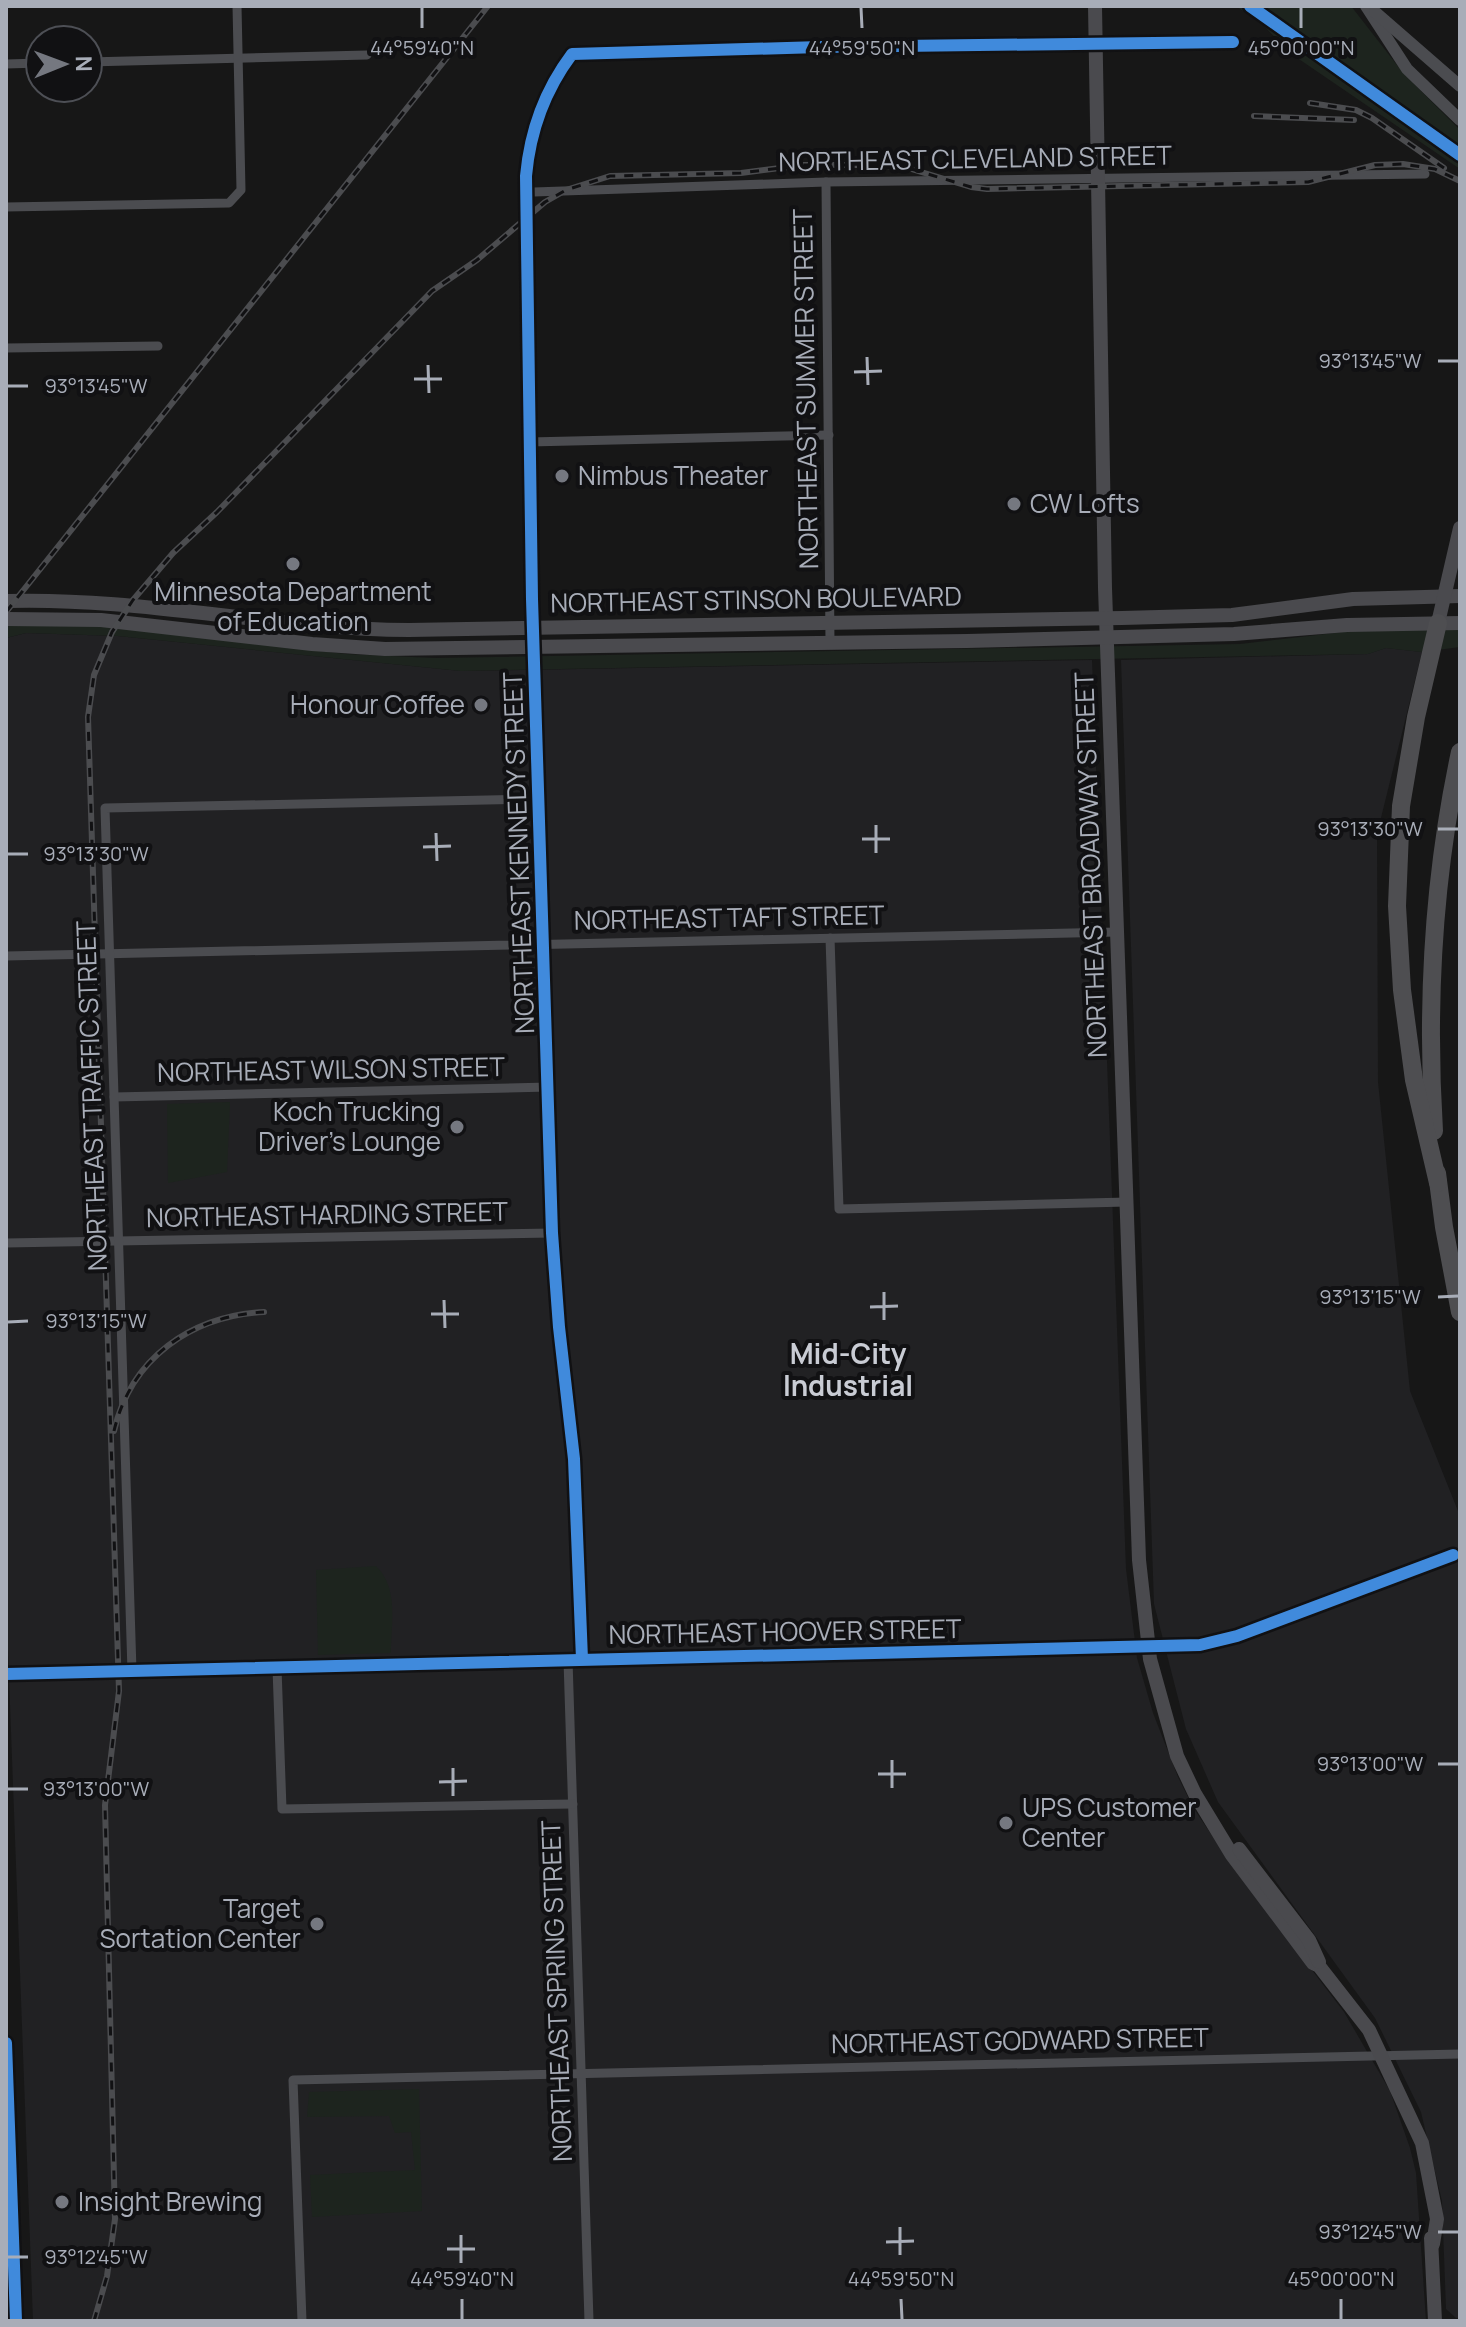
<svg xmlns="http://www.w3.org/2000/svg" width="1466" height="2327" font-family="Manrope,sans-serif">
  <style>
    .built { fill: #212123 }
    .green { fill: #1d241e }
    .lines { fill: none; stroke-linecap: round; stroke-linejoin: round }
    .minor { stroke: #4b4c50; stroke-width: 9 }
    .tertiary { stroke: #4b4c50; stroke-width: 12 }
    .secondary { stroke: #4a4a4e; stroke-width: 14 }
    .motorway { stroke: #4e4e51; stroke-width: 18 }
    .rail-casing { stroke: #4b4c4f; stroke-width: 6 }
    .rail { stroke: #111113; stroke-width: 3; stroke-dasharray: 9; stroke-linecap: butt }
    .cycleway-casing { stroke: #111113; stroke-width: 17 }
    .cycleway { stroke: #408adc; stroke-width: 12 }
    .ticks { fill: none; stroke: #a8adb8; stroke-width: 3 }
    .poi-dot { fill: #757880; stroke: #111113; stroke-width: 3 }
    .labels { text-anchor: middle; stroke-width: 8; stroke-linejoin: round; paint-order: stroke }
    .street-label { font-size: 26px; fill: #a8adb8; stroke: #111113 }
    .poi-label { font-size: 26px; fill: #a8adb8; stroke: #111113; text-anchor: start }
    .neighbourhood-label { font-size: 28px; font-weight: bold; fill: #c9ccd4; stroke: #111113 }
    .ticks-label { font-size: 20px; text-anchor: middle; fill: #a8adb8; stroke: #111113; stroke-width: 8; stroke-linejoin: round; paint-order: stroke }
  </style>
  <rect width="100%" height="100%" fill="#171717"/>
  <!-- built -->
  <g class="built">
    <path d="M 26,633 L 118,636 L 461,671 L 1092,660 L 1126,1569 L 1137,1658 L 1153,1713 L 1178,1777 L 1194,1809 L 1234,1868 L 1344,2012 L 1390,2091 L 1410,2148 L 1416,2173 L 1426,2321 L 33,2321 L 6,1597 L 6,638 Z"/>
    <path d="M 1386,648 L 1422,652 L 1377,834 L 1378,1082 L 1410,1391 L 1460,1516 L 1460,2318 L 1456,2318 L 1446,2309 L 1442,2201 L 1421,2112 L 1375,2018 L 1218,1802 L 1186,1729 L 1154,1604 L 1121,660 L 1368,654 Z"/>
  </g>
  <!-- green -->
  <g class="green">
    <path d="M 1236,6 L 1351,6 L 1404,74 L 1460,130 L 1460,169 L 1290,53 L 1262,24 Z"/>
    <path d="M 6,625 L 92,625 L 346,654 L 435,658 L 1240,644 L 1352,631 L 1460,629 L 1460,647 L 1422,652 L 1386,648 L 1368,654 L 461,671 L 118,636 L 26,633 L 6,638 Z"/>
    <path d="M 230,1102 L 227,1172 L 168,1183 L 167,1104 Z"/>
    <path d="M 376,1566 C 399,1588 391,1624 391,1653 L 318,1655 L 316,1570 Z"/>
    <path d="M 419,2089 L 422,2211 L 312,2217 L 310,2175 L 415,2170 L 411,2132 L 395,2133 L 389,2116 L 307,2117 L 309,2092 Z"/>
  </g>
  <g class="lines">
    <!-- minor -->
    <g class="minor">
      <path d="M 88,62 L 367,55"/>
      <path d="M 6,64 L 40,63"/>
      <path d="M 826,182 L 830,643"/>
      <path d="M 526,190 L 534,192 L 826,182 L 1425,174"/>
      <path d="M 6,207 L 229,203 L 241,190 L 237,6"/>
      <path d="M 6,348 L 158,346"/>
      <path d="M 529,442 L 829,435"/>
      <path d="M 830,938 L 839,1209 L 1127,1202"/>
      <path d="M 6,956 L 1117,932"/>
      <path d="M 114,1097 L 549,1087"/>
      <path d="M 6,1243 L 552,1233"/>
      <path d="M 582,1659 L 574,1459 L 559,1327 L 552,1233 L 532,599 L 526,176 C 530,131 545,90 572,54 L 820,47 L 1233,42"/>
      <path d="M 568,1660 L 589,2321"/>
      <path d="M 277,1668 L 282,1809 L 573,1804"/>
      <path d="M 132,1671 L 105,808 L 540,799"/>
      <path d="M 6,1674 L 1200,1645 L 1237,1636 L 1453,1555"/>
      <path d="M 302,2321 L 293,2080 L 1460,2054"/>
    </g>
    <!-- tertiary -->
    <g class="tertiary">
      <path d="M 1366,6 L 1407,69 L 1460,120"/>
      <path d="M 1375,12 L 1460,86"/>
    </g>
    <!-- secondary -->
    <g class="secondary">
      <path d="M 1095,6 L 1105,588 L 1139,1560 L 1150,1659 L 1177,1756 L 1195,1794 L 1232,1855 L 1313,1963 L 1319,1966 L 1369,2030 L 1422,2143 L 1437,2219 L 1433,2244"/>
      <path d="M 6,601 C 141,597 274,629 409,630 L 1122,618 L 1232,615 L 1353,599 L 1460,596"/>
      <path d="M 6,619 L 101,620 L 312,644 L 385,649 L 967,641 L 1234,634 L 1347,625 L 1460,623"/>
      <path d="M 1438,623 L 1460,528"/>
      <path d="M 1239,1849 L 1309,1940 L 1319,1962"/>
      <path d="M 6,2043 L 16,2321"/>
      <path d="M 1431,2238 L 1435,2321"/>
    </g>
    <!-- motorway -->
    <g class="motorway">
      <path d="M 1434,1131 C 1426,1003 1433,878 1460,752"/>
      <path d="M 1437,1173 L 1444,1227 L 1460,1312"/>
      <path d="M 1438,1183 L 1414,1080 L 1402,990 L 1397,906 L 1401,806 L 1416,717 L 1438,623"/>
    </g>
    <defs>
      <g id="rail">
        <path d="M 1310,103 L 1356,110 L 1372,118 L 1444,168"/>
        <path d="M 1254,116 L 1354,120"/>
        <path d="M 6,612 L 488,6"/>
        <path d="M 114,1431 C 131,1358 191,1316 264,1312"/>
        <path d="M 94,2321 L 107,2276 L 115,2219 L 105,1805 L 119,1691 L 88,717 L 94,675 L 112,632 L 133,600 L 173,553 L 217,512 L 432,291 L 477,260 L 545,202 L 566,190 L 610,176 L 741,173 L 804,165 L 875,165 L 908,168 L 971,187 L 987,189 L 1308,182 L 1375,165 L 1403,164 L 1435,169 L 1460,181"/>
      </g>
    </defs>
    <!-- rail casing -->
    <use href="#rail" class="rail-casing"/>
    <!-- rail -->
    <use href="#rail" class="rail"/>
    <defs>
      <g id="cycleway">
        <path d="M 1250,6 L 1460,155"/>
        <path d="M 582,1659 L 574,1459 L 559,1327 L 552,1233 L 532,599 L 526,176 C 530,131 545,90 572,54 L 820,47 L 1233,42"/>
        <path d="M 6,1674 L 1200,1645 L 1237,1636 L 1453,1555"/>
        <path d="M 6,2043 L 16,2321"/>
      </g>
    </defs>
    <!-- cycleway casing -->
    <use href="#cycleway" class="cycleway-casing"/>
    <!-- cycleway -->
    <use href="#cycleway" class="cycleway"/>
  </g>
  <!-- ticks -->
  <path class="ticks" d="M 422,8 L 422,28M 861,8 L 862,28M 1301,8 L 1301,28M 867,357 L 868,385M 1438,361 L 1458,361M 428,365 L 429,393M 854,372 L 882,371M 414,379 L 442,379M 8,386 L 28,386M 876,825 L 876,853M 1438,829 L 1458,829M 436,833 L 437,861M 862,839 L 890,839M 423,847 L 451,846M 8,854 L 28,854M 884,1292 L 884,1320M 1438,1297 L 1458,1296M 444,1300 L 445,1328M 870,1307 L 898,1306M 431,1314 L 459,1314M 8,1322 L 28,1321M 892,1760 L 892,1788M 1438,1764 L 1458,1764M 453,1768 L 453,1796M 878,1774 L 906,1774M 439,1782 L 467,1781M 8,1789 L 28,1789M 900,2227 L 900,2255M 1438,2232 L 1458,2232M 461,2235 L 461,2263M 886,2242 L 914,2241M 447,2249 L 475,2249M 8,2257 L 28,2257M 462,2299 L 462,2319M 901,2299 L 902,2319M 1341,2299 L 1341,2319"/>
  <!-- markers -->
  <g class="poi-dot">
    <circle cx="562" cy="476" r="8"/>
    <circle cx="1014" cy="504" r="8"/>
    <circle cx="293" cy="564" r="8"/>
    <circle cx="481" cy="705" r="8"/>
    <circle cx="457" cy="1127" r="8"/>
    <circle cx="1006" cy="1823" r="8"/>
    <circle cx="317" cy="1924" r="8"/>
    <circle cx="62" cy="2202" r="8"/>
  </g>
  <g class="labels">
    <!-- street labels -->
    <g class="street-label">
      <text transform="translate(975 159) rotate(-1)" y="9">NORTHEAST CLEVELAND STREET</text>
      <text transform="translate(806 389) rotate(-91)" y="9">NORTHEAST SUMMER STREET</text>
      <text transform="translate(756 600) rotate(-1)" y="9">NORTHEAST STINSON BOULEVARD</text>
      <text transform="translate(519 853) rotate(-92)" y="9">NORTHEAST KENNEDY STREET</text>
      <text transform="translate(1091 865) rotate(-92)" y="9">NORTHEAST BROADWAY STREET</text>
      <text transform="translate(729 918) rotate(-1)" y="9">NORTHEAST TAFT STREET</text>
      <text transform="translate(331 1070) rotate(-1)" y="9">NORTHEAST WILSON STREET</text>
      <text transform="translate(92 1096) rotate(-92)" y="9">NORTHEAST TRAFFIC STREET</text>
      <text transform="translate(327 1215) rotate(-1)" y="9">NORTHEAST HARDING STREET</text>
      <text transform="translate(785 1632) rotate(-1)" y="9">NORTHEAST HOOVER STREET</text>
      <text transform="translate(557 1991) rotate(-92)" y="9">NORTHEAST SPRING STREET</text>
      <text transform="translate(1020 2041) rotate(-1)" y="9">NORTHEAST GODWARD STREET</text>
    </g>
    <!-- poi labels -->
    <g class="poi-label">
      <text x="578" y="485">Nimbus Theater</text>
      <text x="1030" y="513">CW Lofts</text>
      <text x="293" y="601" text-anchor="middle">Minnesota Department<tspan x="293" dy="30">of Education</tspan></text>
      <text x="465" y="714" text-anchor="end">Honour Coffee</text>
      <text x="441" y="1121" text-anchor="end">Koch Trucking<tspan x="441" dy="30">Driver's Lounge</tspan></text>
      <text x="1022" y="1817">UPS Customer<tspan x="1022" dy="30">Center</tspan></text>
      <text x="301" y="1918" text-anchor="end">Target<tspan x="301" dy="30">Sortation Center</tspan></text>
      <text x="78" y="2211">Insight Brewing</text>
    </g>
    <!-- neighbourhood labels -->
    <g class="neighbourhood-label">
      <text x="848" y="1364">Mid-City<tspan x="848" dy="32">Industrial</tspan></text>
    </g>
  </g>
  <g class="ticks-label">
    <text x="422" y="55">44°59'40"N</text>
    <text x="862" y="55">44°59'50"N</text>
    <text x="1301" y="55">45°00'00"N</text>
    <text x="1370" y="368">93°13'45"W</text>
    <text x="96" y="393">93°13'45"W</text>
    <text x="1370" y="836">93°13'30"W</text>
    <text x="96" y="861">93°13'30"W</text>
    <text x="1370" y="1304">93°13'15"W</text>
    <text x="96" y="1328">93°13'15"W</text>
    <text x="1370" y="1771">93°13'00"W</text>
    <text x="96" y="1796">93°13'00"W</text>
    <text x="1370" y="2239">93°12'45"W</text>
    <text x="96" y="2264">93°12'45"W</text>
    <text x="462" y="2286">44°59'40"N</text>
    <text x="901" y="2286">44°59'50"N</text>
    <text x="1341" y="2286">45°00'00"N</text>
  </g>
  <!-- border -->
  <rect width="1466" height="2327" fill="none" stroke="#a8adb8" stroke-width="16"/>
  <!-- north arrow -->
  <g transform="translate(64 64) rotate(89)"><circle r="38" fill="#111113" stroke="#4d4f55" stroke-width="2"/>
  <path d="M0-6L14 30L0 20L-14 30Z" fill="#757880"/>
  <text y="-12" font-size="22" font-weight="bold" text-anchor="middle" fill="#a8adb8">N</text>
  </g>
</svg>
